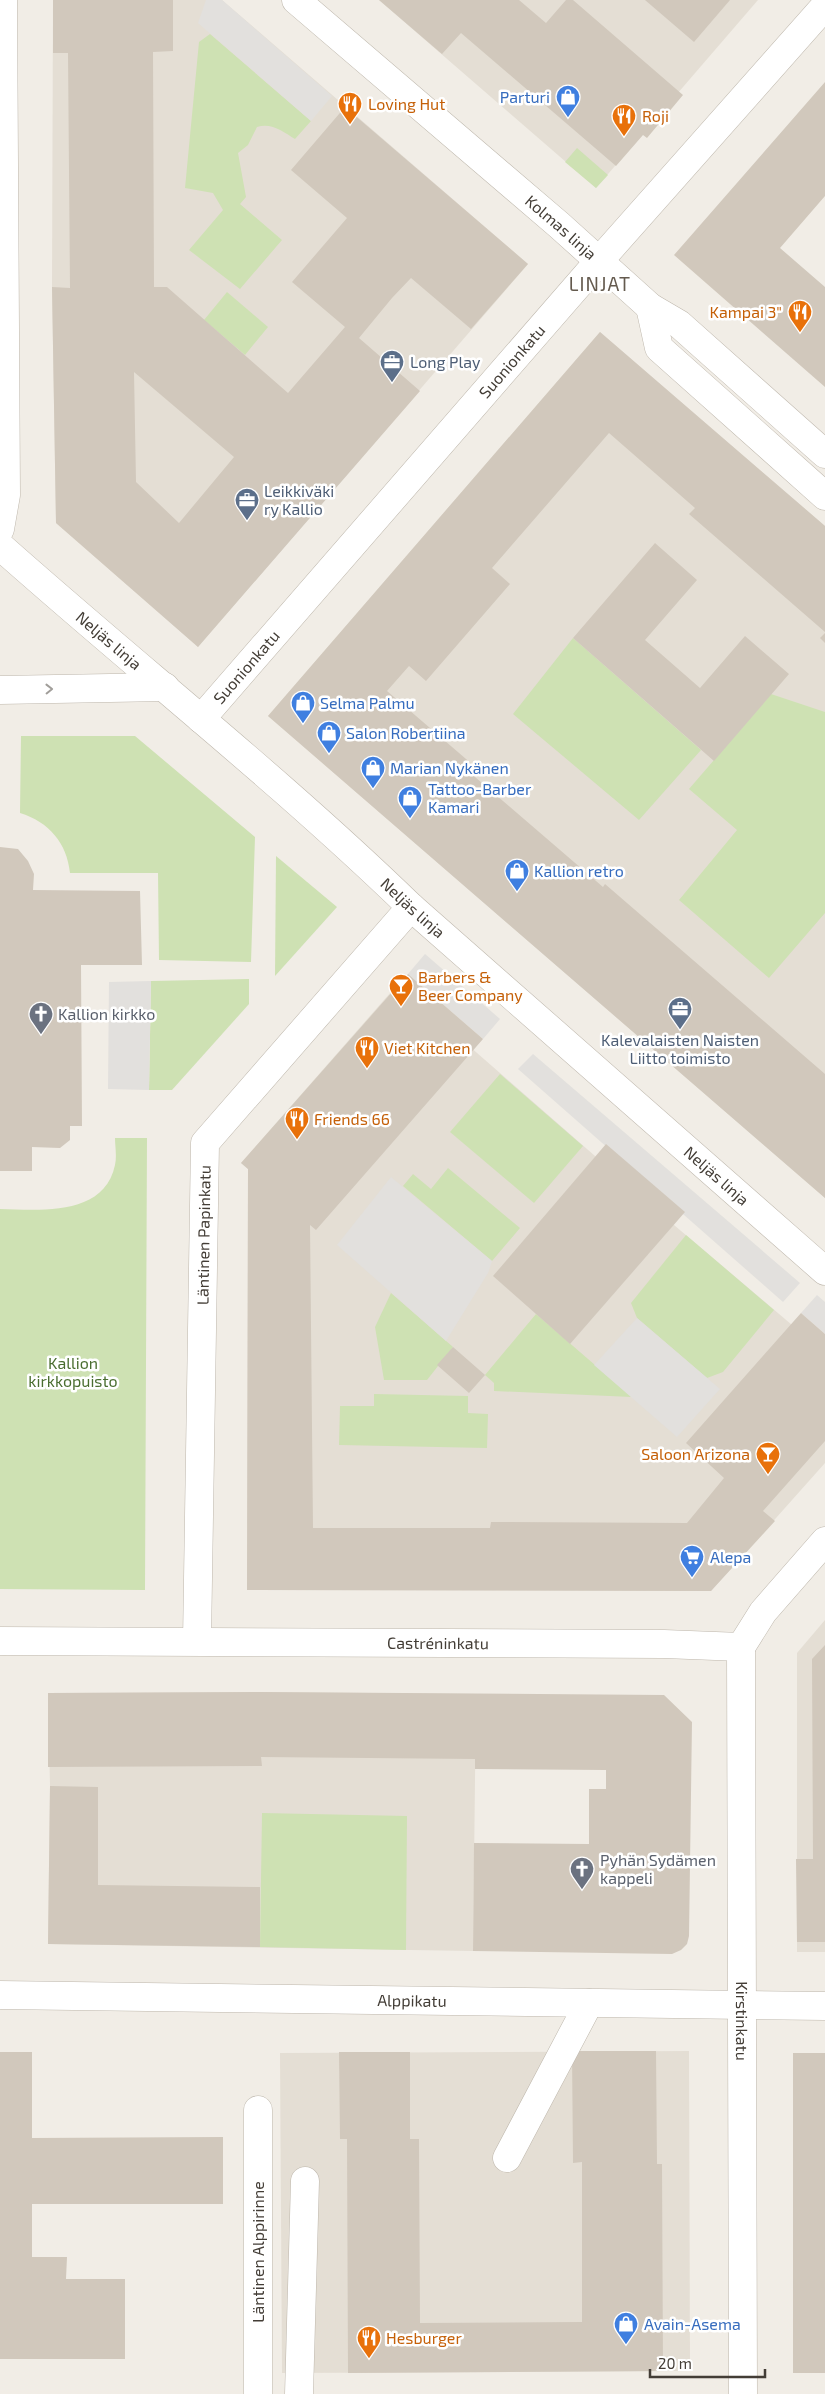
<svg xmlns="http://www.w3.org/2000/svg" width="825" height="2394" font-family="'Exo 2',sans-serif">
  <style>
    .residential { fill: #e4ded4 }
    .green { fill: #cee1b3 }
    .parking { fill: #e2e0dd }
    .building { fill: #d1c8bc; fill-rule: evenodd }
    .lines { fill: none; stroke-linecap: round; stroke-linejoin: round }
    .minor-casing { stroke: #beb7ac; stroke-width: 29 }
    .minor { stroke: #fff; stroke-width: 28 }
    .oneway { stroke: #a19e9a }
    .labels { text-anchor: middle; stroke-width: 5; stroke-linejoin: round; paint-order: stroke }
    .shop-label { font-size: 16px; fill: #366cbe; stroke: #fff; text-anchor: start }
    .food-label { font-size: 16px; fill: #c56008; stroke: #fff; text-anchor: start }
    .street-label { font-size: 16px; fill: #433d36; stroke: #fff }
    .service-label { font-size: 16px; fill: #4e5e75; stroke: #fff; text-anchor: start }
    .worship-label { font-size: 16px; fill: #5b616d; stroke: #fff; text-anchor: start }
    .park-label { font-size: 16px; fill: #4a6e30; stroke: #fff }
    .quarter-label { font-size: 19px; letter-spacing: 1px; fill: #645a4e; stroke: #fff }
  </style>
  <rect width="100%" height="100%" fill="#f1ede6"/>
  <!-- residential -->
  <g class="residential">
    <path d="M 53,0 L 222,0 L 528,264 L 198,647 L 56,523 L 52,287 Z"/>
    <path d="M 379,0 L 758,0 L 596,188 Z"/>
    <path d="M 600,332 L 825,526 L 825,1198 L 268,716 Z"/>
    <path d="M 398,984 L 674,1225 L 825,1353 L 825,1463 L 711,1591 L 247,1590 L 248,1169 L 241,1163 Z"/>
    <path d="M 825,1620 L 825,1952 L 797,1952 L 797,1653 Z"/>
    <path d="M 261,1692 L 476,1694 L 473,1951 L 48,1944 L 50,1786 L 48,1693 Z"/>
    <path d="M 689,2051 L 690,2371 L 282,2373 L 280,2053 Z"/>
  </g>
  <!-- green -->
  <g class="green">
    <path d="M 210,34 L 311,121 L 295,139 C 284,132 271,122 257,127 L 248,145 L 238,153 L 246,197 L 240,204 L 282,240 L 240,289 L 189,250 L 223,210 L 213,193 L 185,188 L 199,42 Z"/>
    <path d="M 577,148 L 608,175 L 596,188 L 565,162 Z"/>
    <path d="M 227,292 L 268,327 L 245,355 L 204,320 Z"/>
    <path d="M 573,638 L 701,750 L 639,820 L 513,714 Z"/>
    <path d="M 771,694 L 825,712 L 825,913 L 769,978 L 679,900 L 737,830 L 689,789 Z"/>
    <path d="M 21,736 L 135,736 L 255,837 L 251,962 L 159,960 L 158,873 L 70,873 C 67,843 49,822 20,813 Z"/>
    <path d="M 276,856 L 337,907 L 275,976 Z"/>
    <path d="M 249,979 L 249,1004 L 172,1090 L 149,1090 L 151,981 Z"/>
    <path d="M 500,1074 L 583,1146 L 534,1203 L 450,1132 Z"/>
    <path d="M 115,1138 L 147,1138 L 145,1590 L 0,1589 L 0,1209 C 39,1210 104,1217 115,1165 C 117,1156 115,1146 115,1138 Z"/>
    <path d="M 448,1168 L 520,1228 L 492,1261 L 403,1186 L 413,1174 L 431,1189 Z"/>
    <path d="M 686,1235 L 774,1310 L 723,1372 L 707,1378 L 637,1318 L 631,1303 Z"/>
    <path d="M 391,1293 L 453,1347 L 427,1380 L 384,1380 L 375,1327 Z"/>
    <path d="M 536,1314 L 632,1397 L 494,1391 L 494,1383 L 485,1375 Z"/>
    <path d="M 374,1394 L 468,1396 L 468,1413 L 488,1414 L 487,1448 L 339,1445 L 340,1406 L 374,1406 Z"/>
    <path d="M 262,1813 L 407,1816 L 406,1950 L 260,1947 Z"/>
  </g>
  <!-- parking -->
  <g class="parking">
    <path d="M 206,0 L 222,0 L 332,96 L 311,121 L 198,23 Z"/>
    <path d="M 425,954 L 500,1019 L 483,1039 L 408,974 Z"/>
    <path d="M 151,981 L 149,1090 L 108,1089 L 109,982 Z"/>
    <path d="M 533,1054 L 800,1283 L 783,1302 L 518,1069 Z"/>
    <path d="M 391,1177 L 492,1261 L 488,1273 L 446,1341 L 337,1245 Z"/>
    <path d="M 817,1295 L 825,1302 L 825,1334 L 801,1313 Z"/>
    <path d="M 637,1318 L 720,1389 L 677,1437 L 594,1365 Z"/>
  </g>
  <!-- building -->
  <g class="building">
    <path d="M 53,0 L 173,0 L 173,51 L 153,52 L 154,287 L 167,287 L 288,393 L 345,327 L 292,282 L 347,218 L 291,170 L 345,107 L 528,264 L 471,329 L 411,278 L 392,298 L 359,338 L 420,391 L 198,647 L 56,523 L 52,287 L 70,288 L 68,53 L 53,53 ZM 134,372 L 234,457 L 179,523 L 136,482 Z"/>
    <path d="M 379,0 L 519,0 L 546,23 L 566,0 L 573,0 L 683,95 L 647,138 L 643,135 L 616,166 L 461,33 L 442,54 Z"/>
    <path d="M 645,0 L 730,0 L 694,42 Z"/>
    <path d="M 825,82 L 825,196 L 780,248 L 825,287 L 825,387 L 674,255 Z"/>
    <path d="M 600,332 L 825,526 L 825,632 L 689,514 L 695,508 L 609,433 L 492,568 L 510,584 L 426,681 L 409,666 L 387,691 L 473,765 L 468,771 L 603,887 L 605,884 L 825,1074 L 825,1198 L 268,716 Z"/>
    <path d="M 655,543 L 697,580 L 645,640 L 700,688 L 745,636 L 789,674 L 714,761 L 573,638 Z"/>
    <path d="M 825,633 L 825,643 L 820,638 Z"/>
    <path d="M 0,847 L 18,849 L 28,861 L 34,874 L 33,890 L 140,891 L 142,965 L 81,965 L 82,1126 L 70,1126 L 70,1140 L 60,1148 L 32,1147 L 32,1171 L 0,1171 Z"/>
    <path d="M 408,974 L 483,1039 L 316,1230 L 310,1225 L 313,1528 L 490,1528 L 491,1522 L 687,1523 L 724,1478 L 686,1443 L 801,1313 L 825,1334 L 825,1441 L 763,1511 L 775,1521 L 711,1591 L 247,1590 L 248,1169 L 241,1163 Z"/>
    <path d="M 606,1144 L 685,1212 L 570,1344 L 493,1276 Z"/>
    <path d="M 453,1347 L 485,1375 L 469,1393 L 437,1365 Z"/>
    <path d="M 825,1645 L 825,1942 L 797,1942 L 796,1859 L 813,1859 L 812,1659 Z"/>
    <path d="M 261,1692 L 664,1695 L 692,1722 L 689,1936 L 687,1944 L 681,1950 L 672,1954 L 473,1951 L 474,1843 L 589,1844 L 589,1789 L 606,1789 L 606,1770 L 475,1769 L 475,1759 L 261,1757 L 262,1766 L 48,1767 L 48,1693 Z"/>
    <path d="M 50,1786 L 98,1787 L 98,1885 L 260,1887 L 260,1947 L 48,1944 Z"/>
    <path d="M 572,2051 L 656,2051 L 657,2164 L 662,2164 L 663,2371 L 348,2373 L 347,2139 L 340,2139 L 339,2052 L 410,2052 L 410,2139 L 419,2139 L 420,2323 L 582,2322 L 582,2162 L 573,2163 Z"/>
    <path d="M 0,2052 L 32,2052 L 32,2138 L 223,2137 L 223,2204 L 32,2204 L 32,2257 L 67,2257 L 66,2279 L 125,2279 L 125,2359 L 0,2359 Z"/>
    <rect x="793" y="2053" width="32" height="320"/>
  </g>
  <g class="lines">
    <defs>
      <g id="minor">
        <path id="s1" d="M 296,0 L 559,225 L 650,307 L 679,324 L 825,454"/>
        <path d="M 650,307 L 659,348 L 825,496"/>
        <path d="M 0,529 L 6,495 L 3,0"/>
        <path id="s2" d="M 0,546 C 136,667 280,780 411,907 L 825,1271"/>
        <path d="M 0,690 L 165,687"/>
        <path id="s3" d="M 201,719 L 599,261 L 825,6"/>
        <path id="s4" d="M 0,1641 L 664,1644 L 741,1647 L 763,1612 L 825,1541"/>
        <path id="s5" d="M 197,1641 L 205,1143 L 411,907"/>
        <path id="s6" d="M 741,1647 L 743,2394"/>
        <path id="s7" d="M 0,1995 L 825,2006"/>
        <path d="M 258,2110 L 258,2394"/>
        <path d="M 507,2158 L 589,2003"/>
        <path d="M 299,2394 L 305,2181"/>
      </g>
    </defs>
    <!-- minor casing -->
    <use href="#minor" class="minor-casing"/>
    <!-- minor -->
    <use href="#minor" class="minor"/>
  </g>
  <!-- one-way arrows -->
  <defs><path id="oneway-chevron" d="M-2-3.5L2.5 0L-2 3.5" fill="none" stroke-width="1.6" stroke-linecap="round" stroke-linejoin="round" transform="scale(1.25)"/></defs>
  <use class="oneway" href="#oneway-chevron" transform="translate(49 689) rotate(-1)"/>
  <!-- icons -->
  <defs>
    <symbol id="shop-pin" viewBox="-11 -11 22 30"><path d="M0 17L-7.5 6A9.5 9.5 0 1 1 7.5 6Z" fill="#3f7fe0" stroke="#fff"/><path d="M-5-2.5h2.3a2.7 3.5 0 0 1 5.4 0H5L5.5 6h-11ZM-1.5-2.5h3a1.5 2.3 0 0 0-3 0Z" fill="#fff"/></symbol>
    <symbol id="restaurant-pin" viewBox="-11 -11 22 30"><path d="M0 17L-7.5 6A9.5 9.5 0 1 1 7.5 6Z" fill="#e8710a" stroke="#fff"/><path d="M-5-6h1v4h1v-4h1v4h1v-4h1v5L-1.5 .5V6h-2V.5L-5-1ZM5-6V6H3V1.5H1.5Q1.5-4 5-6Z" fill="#fff"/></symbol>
    <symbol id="office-pin" viewBox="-11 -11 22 30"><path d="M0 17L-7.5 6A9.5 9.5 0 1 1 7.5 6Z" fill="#5c6f8a" stroke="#fff"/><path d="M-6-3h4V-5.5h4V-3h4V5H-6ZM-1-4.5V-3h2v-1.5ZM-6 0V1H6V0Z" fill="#fff"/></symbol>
    <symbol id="bar-pin" viewBox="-11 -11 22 30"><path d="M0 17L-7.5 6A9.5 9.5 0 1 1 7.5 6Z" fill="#e8710a" stroke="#fff"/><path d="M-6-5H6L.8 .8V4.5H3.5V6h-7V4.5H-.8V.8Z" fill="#fff"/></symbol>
    <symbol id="church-pin" viewBox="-11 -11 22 30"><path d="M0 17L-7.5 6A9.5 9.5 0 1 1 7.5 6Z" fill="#6b7280" stroke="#fff"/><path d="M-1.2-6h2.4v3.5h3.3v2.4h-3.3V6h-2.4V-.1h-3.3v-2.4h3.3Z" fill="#fff"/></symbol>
    <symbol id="supermarket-pin" viewBox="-11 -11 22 30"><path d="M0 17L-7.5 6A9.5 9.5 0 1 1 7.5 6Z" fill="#3f7fe0" stroke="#fff"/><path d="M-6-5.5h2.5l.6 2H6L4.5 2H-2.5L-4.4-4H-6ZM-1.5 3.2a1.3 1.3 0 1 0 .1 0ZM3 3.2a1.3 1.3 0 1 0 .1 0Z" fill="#fff"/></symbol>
  </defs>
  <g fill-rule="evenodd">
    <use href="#shop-pin" x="554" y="83" width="28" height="38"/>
    <use href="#restaurant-pin" x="336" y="90" width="28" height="38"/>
    <use href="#restaurant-pin" x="610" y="102" width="28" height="38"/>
    <use href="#restaurant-pin" x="786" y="298" width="28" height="38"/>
    <use href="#office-pin" x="378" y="348" width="28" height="38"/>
    <use href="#office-pin" x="233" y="486" width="28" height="38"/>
    <use href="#shop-pin" x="289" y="689" width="28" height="38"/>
    <use href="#shop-pin" x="315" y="719" width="28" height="38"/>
    <use href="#shop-pin" x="359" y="754" width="28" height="38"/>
    <use href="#shop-pin" x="396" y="784" width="28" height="38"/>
    <use href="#shop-pin" x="503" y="857" width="28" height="38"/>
    <use href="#bar-pin" x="387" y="972" width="28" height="38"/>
    <use href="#office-pin" x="666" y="995" width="28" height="38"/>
    <use href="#church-pin" x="27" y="1000" width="28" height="38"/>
    <use href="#restaurant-pin" x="353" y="1034" width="28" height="38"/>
    <use href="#restaurant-pin" x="283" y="1105" width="28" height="38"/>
    <use href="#bar-pin" x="754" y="1440" width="28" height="38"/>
    <use href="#supermarket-pin" x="678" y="1543" width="28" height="38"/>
    <use href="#church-pin" x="568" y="1855" width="28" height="38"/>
    <use href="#shop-pin" x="612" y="2310" width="28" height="38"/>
    <use href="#restaurant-pin" x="355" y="2324" width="28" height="38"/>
  </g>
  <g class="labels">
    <!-- shop labels -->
    <g class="shop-label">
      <text x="550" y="103" text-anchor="end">Parturi</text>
      <text x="320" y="709">Selma Palmu</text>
      <text x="346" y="739">Salon Robertiina</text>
      <text x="390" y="774">Marian Nykänen</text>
      <text x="428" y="795">Tattoo-Barber<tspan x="428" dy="18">Kamari</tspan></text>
      <text x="534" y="877">Kallion retro</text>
      <text x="710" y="1563">Alepa</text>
      <text x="644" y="2330">Avain-Asema</text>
    </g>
    <!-- food labels -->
    <g class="food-label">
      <text x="368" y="110">Loving Hut</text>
      <text x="642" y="122">Roji</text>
      <text x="782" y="318" text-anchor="end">Kampai 3"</text>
      <text x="418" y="983">Barbers &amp;<tspan x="418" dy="18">Beer Company</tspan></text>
      <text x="384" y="1054">Viet Kitchen</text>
      <text x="314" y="1125">Friends 66</text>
      <text x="750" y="1460" text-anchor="end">Saloon Arizona</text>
      <text x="386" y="2344">Hesburger</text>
    </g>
    <!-- street labels -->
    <g class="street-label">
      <text dy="6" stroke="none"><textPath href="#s1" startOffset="349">Kolmas linja</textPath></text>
      <text dy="6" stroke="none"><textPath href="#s3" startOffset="474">Suonionkatu</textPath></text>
      <text dy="6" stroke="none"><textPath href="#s2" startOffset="144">Neljäs linja</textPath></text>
      <text dy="6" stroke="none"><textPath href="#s3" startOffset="69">Suonionkatu</textPath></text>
      <text dy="6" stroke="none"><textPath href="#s2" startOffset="549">Neljäs linja</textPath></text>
      <text dy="6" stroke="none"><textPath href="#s2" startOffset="954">Neljäs linja</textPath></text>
      <text dy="6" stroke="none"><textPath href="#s5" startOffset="406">Läntinen Papinkatu</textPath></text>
      <text dy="6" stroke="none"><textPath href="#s4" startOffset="438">Castréninkatu</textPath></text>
      <text dy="6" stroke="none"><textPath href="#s7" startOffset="412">Alppikatu</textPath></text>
      <text dy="6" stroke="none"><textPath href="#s6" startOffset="374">Kirstinkatu</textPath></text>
      <text transform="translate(258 2252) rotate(-90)" y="6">Läntinen Alppirinne</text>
    </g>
    <!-- service labels -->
    <g class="service-label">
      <text x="410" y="368">Long Play</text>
      <text x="264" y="497">Leikkiväki<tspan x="264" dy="18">ry Kallio</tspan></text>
      <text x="680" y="1046" text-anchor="middle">Kalevalaisten Naisten<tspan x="680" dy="18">Liitto toimisto</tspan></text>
    </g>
    <!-- worship labels -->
    <g class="worship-label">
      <text x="58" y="1020">Kallion kirkko</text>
      <text x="600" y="1866">Pyhän Sydämen<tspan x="600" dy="18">kappeli</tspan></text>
    </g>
    <!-- park labels -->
    <g class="park-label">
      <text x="73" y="1369">Kallion<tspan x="73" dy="18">kirkkopuisto</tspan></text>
    </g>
    <!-- quarter labels -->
    <g class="quarter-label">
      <text x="600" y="291">LINJAT</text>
    </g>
  </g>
  <!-- scale -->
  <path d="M650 2369v8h115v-8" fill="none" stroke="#433d36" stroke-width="2.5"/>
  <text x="658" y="2369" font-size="15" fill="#433d36" stroke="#ffffff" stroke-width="4" paint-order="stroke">20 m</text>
</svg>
